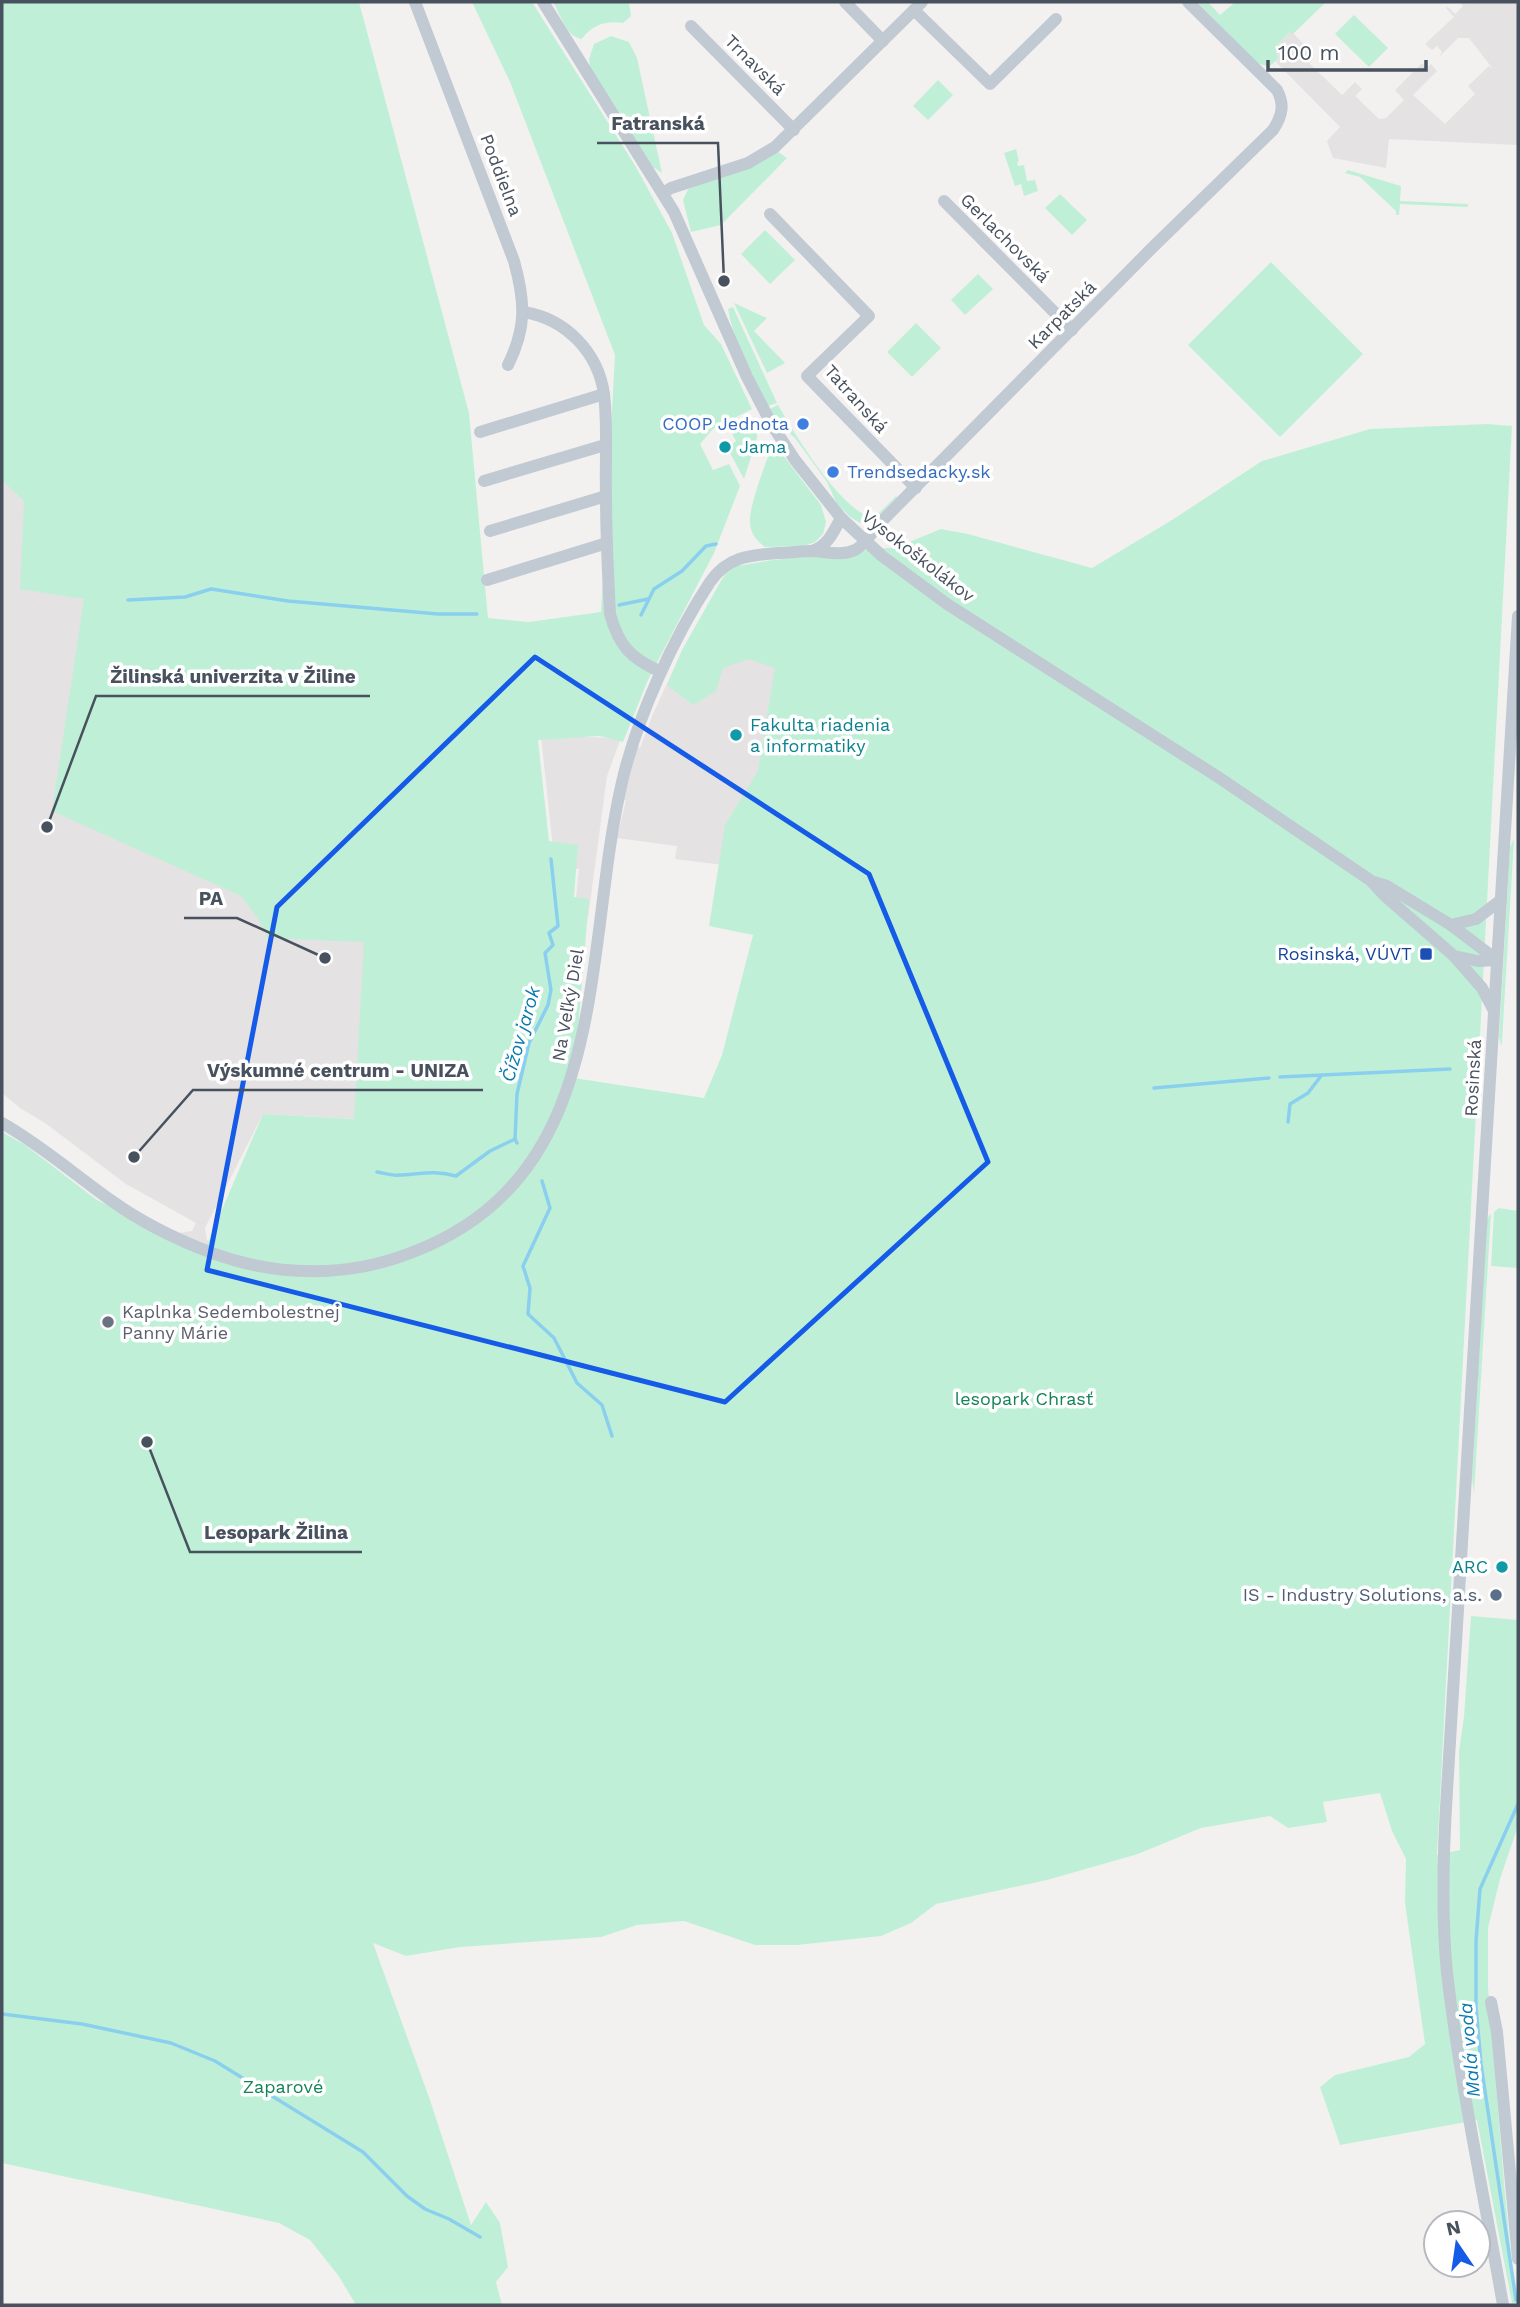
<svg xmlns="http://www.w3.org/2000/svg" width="1520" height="2307" font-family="'Work Sans',sans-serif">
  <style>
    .education { fill: #e4e2e2 }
    .green { fill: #bff0d7 }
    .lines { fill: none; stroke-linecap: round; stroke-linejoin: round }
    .stream { stroke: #8bcfee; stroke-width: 3.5 }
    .minor { stroke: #c1c9d2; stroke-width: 12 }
    .marked { fill: none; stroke: #165be7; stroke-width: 5; stroke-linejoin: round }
    .shop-dot { fill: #3f7fe0; stroke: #fff; stroke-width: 2.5 }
    .culture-dot { fill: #0f9aa8; stroke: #fff; stroke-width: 2.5 }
    .transit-dot { fill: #1a4fb4; stroke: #fff; stroke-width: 2.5 }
    .worship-dot { fill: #6b7280; stroke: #fff; stroke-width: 2.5 }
    .service-dot { fill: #5c6f8a; stroke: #fff; stroke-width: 2.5 }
    .labels { text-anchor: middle; stroke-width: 7; stroke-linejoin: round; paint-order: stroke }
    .street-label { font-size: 18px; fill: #48515e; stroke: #fff }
    .shop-label { font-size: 18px; fill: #366cbe; stroke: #fff; text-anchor: end }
    .culture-label { font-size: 18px; fill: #0d838f; stroke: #fff; text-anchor: start }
    .transit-label { font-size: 18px; fill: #164399; stroke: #fff; text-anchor: end }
    .worship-label { font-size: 18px; fill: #5b616d; stroke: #fff; text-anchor: start }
    .park-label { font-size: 18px; fill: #168358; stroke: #fff }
    .service-label { font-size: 18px; fill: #4e5e75; stroke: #fff; text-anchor: end }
    .water-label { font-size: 19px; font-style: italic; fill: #0a7bb0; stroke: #fff }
    .leader { fill: none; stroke: #48515e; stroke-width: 2.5 }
    .callout-dot { fill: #48515e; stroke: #fff; stroke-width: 2.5 }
    .callout-label { font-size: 19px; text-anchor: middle; font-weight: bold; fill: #48515e; stroke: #fff; stroke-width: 7; stroke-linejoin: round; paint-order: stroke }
  </style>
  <rect width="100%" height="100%" fill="#f3f1f0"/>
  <!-- education -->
  <g class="education">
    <path d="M 1459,2 L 1465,4 L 1467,2 L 1518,2 L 1518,145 L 1389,139 L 1386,168 L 1333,158 L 1327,141 L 1340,127 L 1276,62 L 1278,59 L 1276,46 L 1291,31 L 1314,55 L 1308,62 L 1342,95 L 1355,82 L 1362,89 L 1355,96 L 1379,119 L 1386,118 L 1404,100 L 1395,90 L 1422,63 L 1427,68 L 1431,64 L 1437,71 L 1413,95 L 1445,124 L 1475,94 L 1468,86 L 1489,66 L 1493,69 L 1469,38 L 1458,38 L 1439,57 L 1442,52 L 1437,46 L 1432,50 L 1425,44 L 1454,17 L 1446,8 L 1448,7 L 1455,14 L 1463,6 Z"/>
    <path d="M 2,403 L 170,589 L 391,892 L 355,1119 L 263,1114 L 205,1228 L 207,1240 L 217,1249 L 179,1233 L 192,1231 L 196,1223 L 126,1184 L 45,1123 L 20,1108 L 2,1093 Z"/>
    <path d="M 683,649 L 795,664 L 763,870 L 675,859 L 677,846 L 617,838 L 626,800 L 623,801 L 637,745 L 640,748 L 652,716 Z"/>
    <path d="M 541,736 L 621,738 L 607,776 L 588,918 L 574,917 L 579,869 L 555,867 Z"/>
  </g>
  <!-- green -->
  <g class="green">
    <path d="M 2,2 L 359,2 L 469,413 L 488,618 L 529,622 L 601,612 L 615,355 L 510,82 L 472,2 L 532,2 L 636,167 L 672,233 L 704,325 L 721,344 L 752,409 L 713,429 L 700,444 L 713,470 L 729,464 L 740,486 L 714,553 L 648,680 L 623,742 L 600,736 L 538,740 L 549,841 L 578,845 L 574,897 L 589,899 L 574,1078 L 704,1098 L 722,1055 L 753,935 L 709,926 L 725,825 L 758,771 L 775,668 L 749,659 L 723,668 L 716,691 L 693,705 L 667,685 L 682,650 L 722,579 L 731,567 L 773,560 L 897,547 L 941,529 L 968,534 L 1092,568 L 1172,520 L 1262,461 L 1370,429 L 1487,424 L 1512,426 L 1437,1855 L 1460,1850 L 1459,1751 L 1464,1717 L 1471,1616 L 1518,1620 L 1518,1826 L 1500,1879 L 1488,1928 L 1488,1987 L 1505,2194 L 1513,2277 L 1518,2304 L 1512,2303 L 1477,2120 L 1340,2145 L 1320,2087 L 1335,2075 L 1409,2057 L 1425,2044 L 1405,1903 L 1406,1859 L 1392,1831 L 1380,1793 L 1323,1802 L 1327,1822 L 1288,1828 L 1270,1816 L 1201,1828 L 1138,1854 L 1047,1880 L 936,1904 L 911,1923 L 881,1936 L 797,1945 L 755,1945 L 684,1921 L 637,1925 L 601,1937 L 460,1947 L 406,1956 L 373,1943 L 430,2100 L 471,2225 L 486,2202 L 500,2223 L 508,2267 L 496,2282 L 502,2305 L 356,2305 L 338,2275 L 310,2240 L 279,2223 L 2,2163 L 2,1132 L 25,1145 L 97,1200 L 205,1249 L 263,1114 L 354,1119 L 364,942 L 268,938 L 258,919 L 241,896 L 52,811 L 84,599 L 20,589 L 24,501 L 2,480 Z"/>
    <path d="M 553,2 L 629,2 L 631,16 L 623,23 C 607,20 591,25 582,39 C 566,37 561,15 553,2 Z"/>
    <path d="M 1197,2 L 1208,2 L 1220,15 L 1235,2 L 1326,2 L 1293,34 L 1290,32 L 1276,46 L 1278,59 L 1270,66 L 1258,64 Z"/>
    <path d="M 1354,15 L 1388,48 L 1369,67 L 1335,34 Z"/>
    <path d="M 611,36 L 629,42 L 637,58 L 662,173 L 653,167 L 646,156 L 590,67 L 589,59 L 594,44 Z"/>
    <path d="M 938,80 L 953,95 L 928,120 L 913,106 Z"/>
    <path d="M 1016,149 L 1019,161 L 1017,163 L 1018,166 L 1024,165 L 1027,181 L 1035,180 L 1038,191 L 1024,196 L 1021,184 L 1015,186 L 1004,153 Z"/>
    <path d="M 777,151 L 787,158 L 721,225 L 691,232 L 683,200 L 688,189 Z"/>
    <path d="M 1348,170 L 1401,186 L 1400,201 L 1468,204 L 1468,207 L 1400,204 L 1399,215 L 1396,215 L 1396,211 L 1360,177 L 1345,173 Z"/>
    <path d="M 1060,194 L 1087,220 L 1072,235 L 1045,208 Z"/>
    <path d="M 765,230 L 795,260 L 770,284 L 741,254 Z"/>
    <path d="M 1271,262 L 1363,354 L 1280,437 L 1188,345 Z"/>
    <path d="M 978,274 L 993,289 L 965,315 L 951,300 Z"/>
    <path d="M 734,303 L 767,318 L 754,331 L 785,363 L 767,373 Z"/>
    <path d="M 733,307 L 777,403 L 768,406 C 752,375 734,344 728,309 Z"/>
    <path d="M 916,323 L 941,348 L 912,377 L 887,352 Z"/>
    <path d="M 778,405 C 794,433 842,513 874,518 L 896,496 L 897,497 L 873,521 L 862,524 L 850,517 L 837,504 L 827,482 L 795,438 L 778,423 L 770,409 Z"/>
    <path d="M 755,417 L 757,438 L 744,479 L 729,451 L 733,449 L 731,445 L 736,441 L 730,430 Z"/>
    <path d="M 773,442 L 821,505 L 826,522 L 823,534 L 815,542 L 804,546 L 765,547 C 757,541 751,534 750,524 C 748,507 767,461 773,442 Z"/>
    <path d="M 1514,839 L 1502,1042 L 1501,1046 L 1499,1037 L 1510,847 Z"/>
    <path d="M 1499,1208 L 1518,1211 L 1517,1268 L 1491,1266 L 1494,1212 Z"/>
    <path d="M 1491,1213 L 1474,1494 L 1472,1478 L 1487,1219 Z"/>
  </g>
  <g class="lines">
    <!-- stream -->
    <g class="stream">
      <path d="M 128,600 L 185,597 L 211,589 L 288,601 L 438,614 L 477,614"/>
      <path d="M 619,605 L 648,599"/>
      <path d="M 641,615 L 654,589 L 682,571 L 706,546 L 716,544"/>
      <path d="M 1280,1077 L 1450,1069"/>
      <path d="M 1154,1088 L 1269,1078"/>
      <path d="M 1288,1122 L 1290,1104 L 1308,1093 L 1321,1076"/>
      <path d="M 517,1143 L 515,1139 L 517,1094 L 529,1043 L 548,1005 L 551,990 L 545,953 L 553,945 L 549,933 L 558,926 L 551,859"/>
      <path d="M 377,1172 C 384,1173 392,1176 399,1175 C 420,1174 436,1170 456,1176 L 490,1151 L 515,1139"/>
      <path d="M 542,1181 L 550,1208 L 523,1266 L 530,1288 L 528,1314 L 554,1338 L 577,1383 L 602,1405 L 612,1436"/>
      <path d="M 2,2014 L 82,2024 L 171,2043 L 215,2061 L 363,2152 L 407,2196 L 425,2209 L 449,2219 L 480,2237"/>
      <path d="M 1516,2300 L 1481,2064 L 1476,2007 L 1476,1941 L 1480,1889 L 1518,1804"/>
    </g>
    <!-- minor -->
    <g class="minor">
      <path d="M 415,2 L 514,261 C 525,301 527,327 508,365"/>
      <path d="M 543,2 L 674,212 L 747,377 L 772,425 L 795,460 L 841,518 L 882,556 L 947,604 L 1218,777 L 1370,880 L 1385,896 L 1454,956 L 1478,961 L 1497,960"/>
      <path d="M 845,2 L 883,41"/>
      <path d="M 914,10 L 990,84 L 1056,19"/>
      <path d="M 691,26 L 794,130"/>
      <path d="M 663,193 L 671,188 L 748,163 L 775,147 L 922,2"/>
      <path d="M 944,201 L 1072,330"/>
      <path d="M 770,214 L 869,316 L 807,376 L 916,488"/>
      <path d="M 524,312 C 566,319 598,352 604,394 C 608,427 605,463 606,496 C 606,535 608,575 610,614 C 619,646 630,658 661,672"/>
      <path d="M 480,432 L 604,394"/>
      <path d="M 484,481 L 605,445"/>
      <path d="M 490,531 L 606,496"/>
      <path d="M 812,551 C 829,545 833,532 841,518"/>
      <path d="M 487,580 L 607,543"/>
      <path d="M 1374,882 L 1387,886 L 1451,925 L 1497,960"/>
      <path d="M 1451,925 L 1476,919 L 1501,900"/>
      <path d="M 1454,956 L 1482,988 L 1493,1009"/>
      <path d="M 2,1123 C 41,1145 75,1175 112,1201 C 141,1222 178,1240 212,1253 C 277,1277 348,1278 413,1252 C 614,1175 582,954 622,782 C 637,718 673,638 710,582 C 727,557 749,555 778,553 C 789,553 801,551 813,551 C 827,552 842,556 855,550 C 865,545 872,532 879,524 L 1152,248 L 1273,130 C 1282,116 1285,105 1277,90 L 1188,2"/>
      <path d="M 1491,2002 L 1497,2032 L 1518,2259"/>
      <path d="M 1503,2305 C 1484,2195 1460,2084 1447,1973 C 1441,1912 1443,1852 1447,1791 L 1518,616"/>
    </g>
  </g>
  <!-- marked area -->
  <path class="marked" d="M 535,657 L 869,874 L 988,1162 L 725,1402 L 207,1270 L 277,907 Z"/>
  <!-- markers -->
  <g class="shop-dot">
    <circle cx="803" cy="424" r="7"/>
    <circle cx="833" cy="472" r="7"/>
  </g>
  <g class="culture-dot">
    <circle cx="725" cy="447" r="7"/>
    <circle cx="736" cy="735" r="7"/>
    <circle cx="1502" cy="1567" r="7"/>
  </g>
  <rect class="transit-dot" x="1419" y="947" width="14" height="14" rx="3.5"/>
  <circle class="worship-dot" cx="108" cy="1322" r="7"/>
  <circle class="service-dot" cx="1496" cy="1595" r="7"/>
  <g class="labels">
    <!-- street labels -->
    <g class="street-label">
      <text transform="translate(755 65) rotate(45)" y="6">Trnavská</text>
      <text transform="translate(501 175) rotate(69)" y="6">Poddielna</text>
      <text transform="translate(1005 238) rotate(45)" y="6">Gerlachovská</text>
      <text transform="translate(1062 315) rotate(-45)" y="6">Karpatská</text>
      <text transform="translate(856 399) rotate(48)" y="6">Tatranská</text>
      <text transform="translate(918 556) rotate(38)" y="6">Vysokoškolákov</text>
      <text transform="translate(568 1005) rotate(-80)" y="6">Na Veľký Diel</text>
      <text transform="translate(1473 1078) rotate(-87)" y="6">Rosinská</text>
    </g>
    <!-- shop labels -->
    <g class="shop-label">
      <text x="789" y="430">COOP Jednota</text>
      <text x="847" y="478" text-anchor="start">Trendsedacky.sk</text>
    </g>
    <!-- culture labels -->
    <g class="culture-label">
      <text x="739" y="453">Jama</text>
      <text x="750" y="731">Fakulta riadenia<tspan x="750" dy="21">a informatiky</tspan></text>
      <text x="1488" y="1573" text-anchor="end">ARC</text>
    </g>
    <!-- transit labels -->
    <g class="transit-label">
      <text x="1412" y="960">Rosinská, VÚVT</text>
    </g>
    <!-- worship labels -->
    <g class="worship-label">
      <text x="122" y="1318">Kaplnka Sedembolestnej<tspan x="122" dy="21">Panny Márie</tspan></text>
    </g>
    <!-- park labels -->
    <g class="park-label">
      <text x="1024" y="1405">lesopark Chrasť</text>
      <text x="283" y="2093">Zaparové</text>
    </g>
    <!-- service labels -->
    <g class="service-label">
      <text x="1482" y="1601">IS - Industry Solutions, a.s.</text>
    </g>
    <!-- water labels -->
    <g class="water-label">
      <text transform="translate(520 1034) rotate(-74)" y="7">Čížov jarok</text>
      <text transform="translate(1469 2050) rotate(-95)" y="7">Malá voda</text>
    </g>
  </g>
  <!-- callouts -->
  <path class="leader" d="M724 281L718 143H597M47 827L96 696H370M325 958L237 918H184M134 1157L193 1090H483M147 1442L190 1552H362"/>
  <g class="callout-dot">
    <circle cx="724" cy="281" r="7"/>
    <circle cx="47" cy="827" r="7"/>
    <circle cx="325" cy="958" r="7"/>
    <circle cx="134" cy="1157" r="7"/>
    <circle cx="147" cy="1442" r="7"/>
  </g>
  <g class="callout-label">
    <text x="658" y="130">Fatranská</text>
    <text x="233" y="683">Žilinská univerzita v Žiline</text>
    <text x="211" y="905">PA</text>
    <text x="338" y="1077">Výskumné centrum - UNIZA</text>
    <text x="276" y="1539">Lesopark Žilina</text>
  </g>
  <!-- border -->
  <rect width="1520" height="2307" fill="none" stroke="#48515e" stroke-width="7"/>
  <!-- north arrow -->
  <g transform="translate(1457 2244) rotate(347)"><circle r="33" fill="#ffffff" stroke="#b6b9bf" stroke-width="2"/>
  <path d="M0-5L12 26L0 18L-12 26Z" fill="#165be7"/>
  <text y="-10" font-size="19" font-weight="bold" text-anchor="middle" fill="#48515e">N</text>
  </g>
  <!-- scale -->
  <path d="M1268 60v10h158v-10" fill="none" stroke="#48515e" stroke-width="3.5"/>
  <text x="1278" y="60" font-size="21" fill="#48515e" stroke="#ffffff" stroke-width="5" paint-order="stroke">100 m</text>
</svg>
